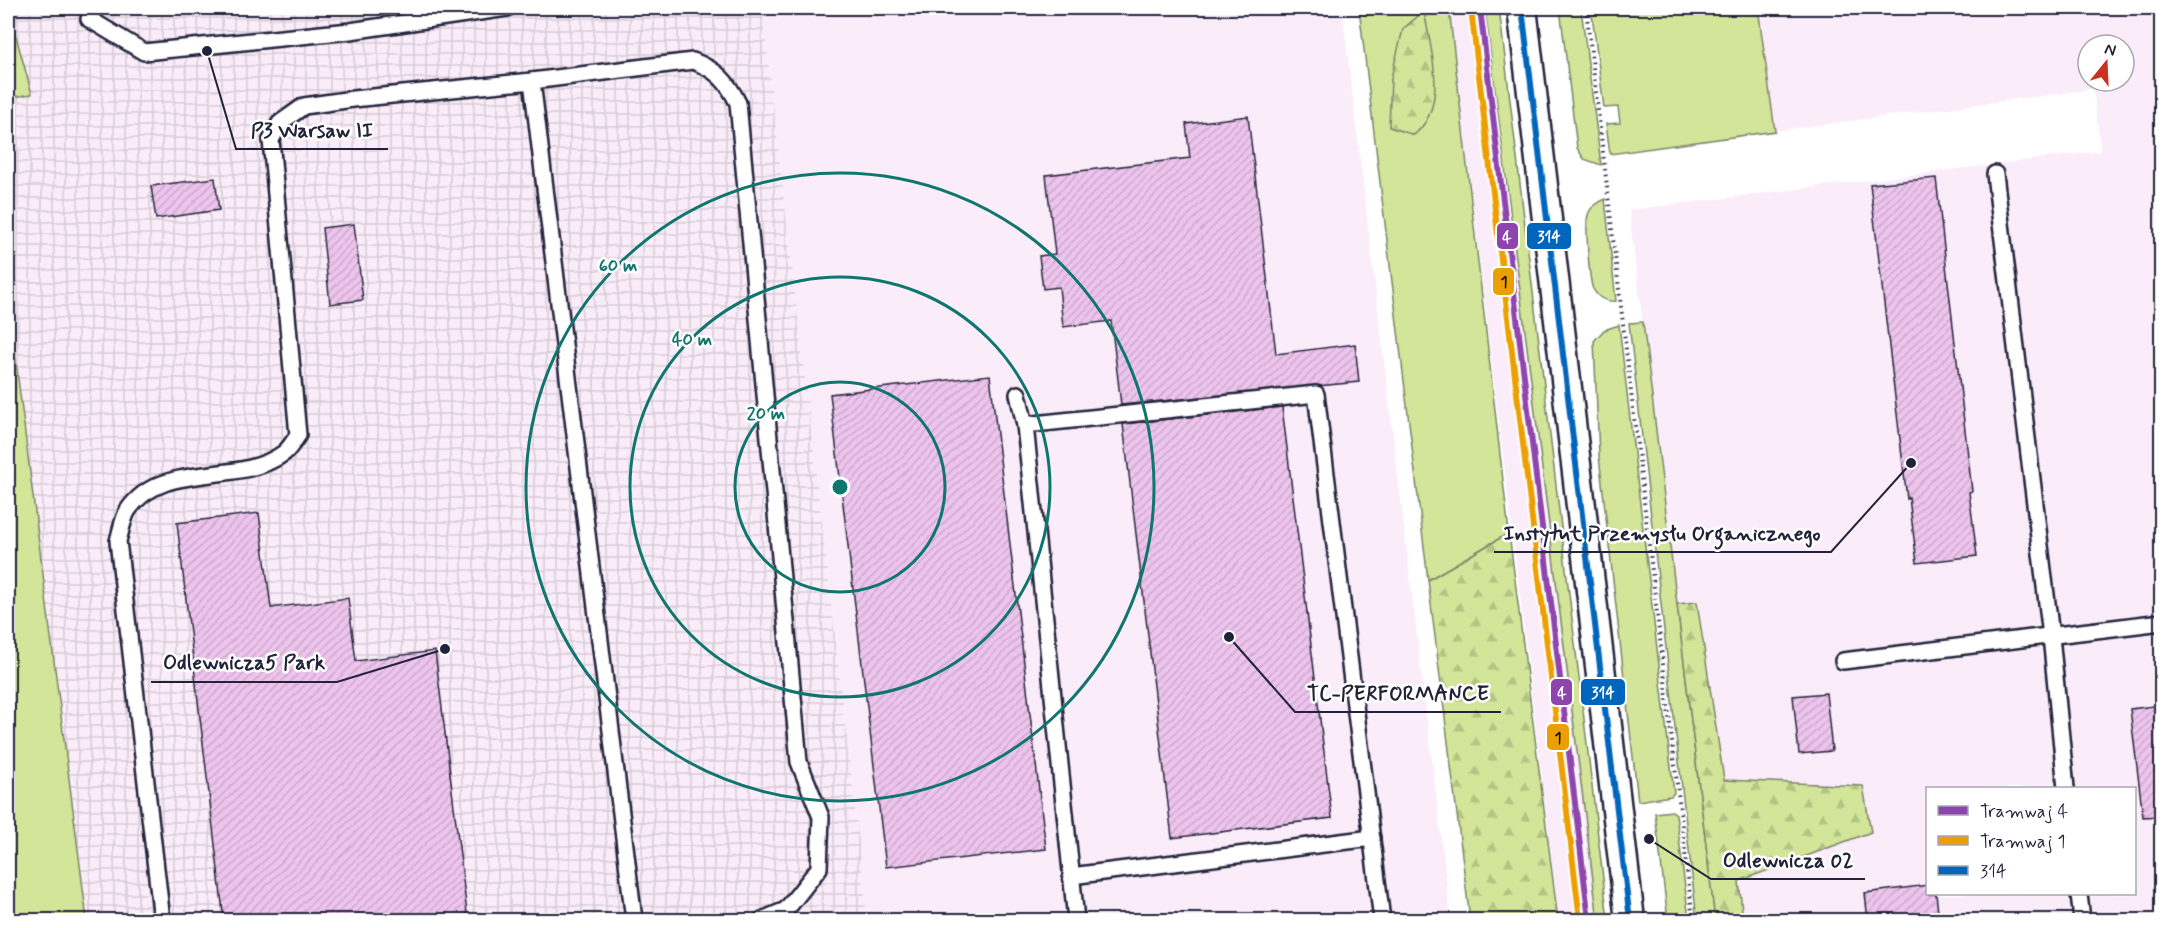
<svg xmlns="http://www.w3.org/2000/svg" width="2169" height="928" font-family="Mynerve,sans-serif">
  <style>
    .built { fill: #faedf9; fill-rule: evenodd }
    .industrial { fill: url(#industrial-grid) }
    .green { fill: #d2e599; stroke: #7a846a; stroke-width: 1.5 }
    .forest { fill: url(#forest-firs); stroke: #7a846a; stroke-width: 1.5 }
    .building { fill: url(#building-hatch); stroke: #22223b; stroke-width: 1.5 }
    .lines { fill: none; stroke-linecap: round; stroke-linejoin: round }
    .service-casing { stroke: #22223b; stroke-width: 20 }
    .minor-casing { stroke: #22223b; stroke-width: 33 }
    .path { stroke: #22223b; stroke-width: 4; stroke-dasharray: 1.5 4.5; stroke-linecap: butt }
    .service { stroke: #fff; stroke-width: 15 }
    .minor { stroke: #fff; stroke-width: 28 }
    .bus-1-casing { stroke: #fff; stroke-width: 10 }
    .bus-1 { stroke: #0065bd; stroke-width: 6 }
    .tram-1-casing { stroke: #fff; stroke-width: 10 }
    .tram-2-casing { stroke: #fff; stroke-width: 10 }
    .tram-1 { stroke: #8e44ad; stroke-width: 6 }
    .tram-2 { stroke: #ec9f03; stroke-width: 6 }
    .ring { fill: none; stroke: #0f766e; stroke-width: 3 }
    .centre { fill: #0f766e; stroke: #fff; stroke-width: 3 }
    .ring-label { font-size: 18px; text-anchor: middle; font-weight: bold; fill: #0f766e; stroke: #fff; stroke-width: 5; stroke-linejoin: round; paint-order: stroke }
    .leader { fill: none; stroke: #22223b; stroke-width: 2 }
    .callout-dot { fill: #22223b; stroke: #fff; stroke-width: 2 }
    .callout-label { font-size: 21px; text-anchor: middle; font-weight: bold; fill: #22223b; stroke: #fff; stroke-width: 5; stroke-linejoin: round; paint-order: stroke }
    .line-badge { stroke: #fff; stroke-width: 2 }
    .badge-label { font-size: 16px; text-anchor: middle; font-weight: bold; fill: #fff }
    .pale-badge-label { font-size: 16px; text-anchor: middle; font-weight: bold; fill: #111 }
  </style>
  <defs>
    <pattern id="industrial-grid" width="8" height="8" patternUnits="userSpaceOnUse" patternTransform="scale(1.5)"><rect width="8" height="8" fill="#faedf9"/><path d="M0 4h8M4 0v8" fill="none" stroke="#d6cbd6"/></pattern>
    <pattern id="forest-firs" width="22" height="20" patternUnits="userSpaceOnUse" patternTransform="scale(1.5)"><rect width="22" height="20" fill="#d2e599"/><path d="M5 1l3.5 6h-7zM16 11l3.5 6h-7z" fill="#b4c485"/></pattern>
    <pattern id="building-hatch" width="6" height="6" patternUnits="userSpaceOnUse" patternTransform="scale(1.5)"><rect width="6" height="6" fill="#edc4ec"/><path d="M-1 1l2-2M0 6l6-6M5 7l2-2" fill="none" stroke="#cba8cb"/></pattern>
  </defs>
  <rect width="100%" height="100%" fill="#fff"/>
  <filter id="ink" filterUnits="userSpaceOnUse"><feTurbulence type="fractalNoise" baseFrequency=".0167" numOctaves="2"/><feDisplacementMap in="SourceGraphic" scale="12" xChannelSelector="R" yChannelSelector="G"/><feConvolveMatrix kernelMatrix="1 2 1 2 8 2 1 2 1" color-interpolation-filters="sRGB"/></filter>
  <g filter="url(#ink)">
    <!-- built -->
    <g class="built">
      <path d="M 762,8 L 1342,8 L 1451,920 L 868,920 Z"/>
      <path d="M 1449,8 L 1485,8 L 1598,920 L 1559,920 Z"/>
      <path d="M 1758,8 L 2161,8 L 2161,920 L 1715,920 L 1629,210 L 2101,151 L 2093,89 L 1775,131 ZM 2088,45 L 2124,45 L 2124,81 L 2088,81 ZM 1928,788 L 2134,788 L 2134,894 L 1928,894 Z"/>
    </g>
    <!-- industrial -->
    <path class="industrial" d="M 8,8 L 762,8 L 868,920 L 87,920 L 8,300 L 8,99 L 32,94 Z"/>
    <!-- green -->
    <g class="green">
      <path d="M 8,8 L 32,94 L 8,98 Z"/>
      <path d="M 1359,8 L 1449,8 L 1509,533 L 1428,580 Z"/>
      <path d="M 1485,8 L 1499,8 L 1608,920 L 1598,920 Z"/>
      <path d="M 1560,8 L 1581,8 L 1601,165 L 1584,159 L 1577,148 Z"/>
      <path d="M 1643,8 L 1758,8 L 1775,131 L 1610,154 L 1606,124 L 1620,123 L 1618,107 L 1604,108 L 1592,14 Z"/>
      <path d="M 1605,199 L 1616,301 C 1606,302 1598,298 1593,289 C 1589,280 1585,223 1588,215 C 1590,207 1598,203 1605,199 Z"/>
      <path d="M 8,300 L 87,920 L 8,920 Z"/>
      <path d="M 1643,322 L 1715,920 L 1697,920 L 1629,323 Z"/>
      <path d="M 1619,325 L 1674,793 L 1671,796 L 1638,801 L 1599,456 L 1594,341 L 1604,330 Z"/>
      <path d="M 1672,811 L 1676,814 L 1689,920 L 1668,920 L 1655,813 Z"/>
    </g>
    <!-- forest -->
    <g class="forest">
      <path d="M 1424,11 C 1431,51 1449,106 1414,135 L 1389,127 L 1391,78 L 1403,29 Z"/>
      <path d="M 1509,533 L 1558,920 L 1470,920 L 1428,580 Z"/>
      <path d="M 1697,602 L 1724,780 L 1863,786 L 1871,832 L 1739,881 L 1743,920 L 1715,920 L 1677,604 Z"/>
    </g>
    <!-- building -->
    <g class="building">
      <path d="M 1248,116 L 1276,354 L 1355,344 L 1359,382 L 1121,405 L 1111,321 L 1063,327 L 1059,287 L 1043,289 L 1039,256 L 1055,254 L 1046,175 L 1190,158 L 1186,124 Z"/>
      <path d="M 215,178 L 219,210 L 156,219 L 151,186 Z"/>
      <path d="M 1936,178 L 1972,491 L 1969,492 L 1977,556 L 1917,563 L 1909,498 L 1907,499 L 1870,184 Z"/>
      <path d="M 354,224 L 363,300 L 330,304 L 322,228 Z"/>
      <path d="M 990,375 L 1046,849 L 886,867 L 830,394 Z"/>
      <path d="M 1282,407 L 1332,818 L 1172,838 L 1123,424 Z"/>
      <path d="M 259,513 L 271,608 L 348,598 L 356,661 L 435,651 L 468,921 L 224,921 L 177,523 Z"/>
      <path d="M 1826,693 L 1832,751 L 1799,754 L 1793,696 Z"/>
      <path d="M 2162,705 L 2162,816 L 2143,817 L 2130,709 Z"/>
      <path d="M 1928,885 L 1928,894 L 1936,894 L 1939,921 L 1868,921 L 1865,893 Z"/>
    </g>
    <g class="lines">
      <defs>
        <g id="service">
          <path d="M 89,19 L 144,52 L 350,31 L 507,8"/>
          <path d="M 1995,174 L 2051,636 L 2066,788"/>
          <path d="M 1018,394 L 1025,425 L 1076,920"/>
          <path d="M 1025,425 L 1316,394 L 1382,920"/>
          <path d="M 1843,661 L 2162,622"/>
          <path d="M 1071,876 L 1372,838"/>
          <path d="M 2079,894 L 2082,920"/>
          <path d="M 162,920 L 118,541 C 121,531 123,518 128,510 C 163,459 238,487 284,453 C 289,449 294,441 298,435 L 271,140 L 280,123 L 304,106 L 353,99 L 532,81"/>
          <path d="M 634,920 L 532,81 L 693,61 C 717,70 727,81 738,103 L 799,762 L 821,817 L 819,868 L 786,910 L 762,920"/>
        </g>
        <path id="minor" d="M 1522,8 L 1630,920"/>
      </defs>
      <!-- service casing -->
      <use href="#service" class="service-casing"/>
      <!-- minor casing -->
      <use href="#minor" class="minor-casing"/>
      <!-- path -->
      <path class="path" d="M 1586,8 L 1693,920"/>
      <!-- service -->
      <use href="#service" class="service"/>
      <!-- minor -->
      <use href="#minor" class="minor"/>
      <defs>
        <path id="bus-1" d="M 1522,8 L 1630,920"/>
      </defs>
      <!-- bus-1 casing -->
      <use href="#bus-1" class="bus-1-casing"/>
      <!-- bus-1 -->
      <use href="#bus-1" class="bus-1"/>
      <defs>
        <path id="tram-1" d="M 1480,8 L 1589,920"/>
        <path id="tram-2" d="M 1471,9 L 1580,920"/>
      </defs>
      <!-- tram-1 casing -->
      <use href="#tram-1" class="tram-1-casing"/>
      <!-- tram-2 casing -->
      <use href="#tram-2" class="tram-2-casing"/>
      <!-- tram-1 -->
      <use href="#tram-1" class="tram-1"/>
      <!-- tram-2 -->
      <use href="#tram-2" class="tram-2"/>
    </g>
  </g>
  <!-- distance rings -->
  <g class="ring">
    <circle cx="840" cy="487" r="105"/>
    <circle cx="840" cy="487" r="210"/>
    <circle cx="840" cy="487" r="314"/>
  </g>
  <circle cx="840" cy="487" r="9" class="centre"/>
  <g class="ring-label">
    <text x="618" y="271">60 m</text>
    <text x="692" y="345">40 m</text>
    <text x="766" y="419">20 m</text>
  </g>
  <!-- callouts -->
  <path class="leader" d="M207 51L236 149H388M1911 463L1831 552H1494M445 649L337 682H151M1229 637L1295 712H1501M1649 839L1711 879H1865"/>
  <g class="callout-dot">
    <circle cx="207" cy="51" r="6"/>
    <circle cx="1911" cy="463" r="6"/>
    <circle cx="445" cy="649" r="6"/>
    <circle cx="1229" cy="637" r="6"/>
    <circle cx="1649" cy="839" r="6"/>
  </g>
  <g class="callout-label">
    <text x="312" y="137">P3 Warsaw II</text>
    <text x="1662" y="540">Instytut Przemysłu Organicznego</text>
    <text x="244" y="669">Odlewnicza5 Park</text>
    <text x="1398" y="700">TC-PERFORMANCE</text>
    <text x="1788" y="867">Odlewnicza 02</text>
  </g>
  <g class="line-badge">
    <rect x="1496" y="222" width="23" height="28" rx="6" fill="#8e44ad"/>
    <rect x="1526" y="222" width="46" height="28" rx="6" fill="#0065bd"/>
    <rect x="1492" y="267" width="23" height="29" rx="6" fill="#ec9f03"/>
    <rect x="1550" y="678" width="23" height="28" rx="6" fill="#8e44ad"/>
    <rect x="1580" y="678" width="46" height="28" rx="6" fill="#0065bd"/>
    <rect x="1546" y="723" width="24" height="28" rx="6" fill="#ec9f03"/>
  </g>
  <g class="badge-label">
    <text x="1507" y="242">4</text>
    <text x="1549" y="242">314</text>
    <text x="1562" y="698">4</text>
    <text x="1603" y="698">314</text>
  </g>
  <g class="pale-badge-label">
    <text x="1504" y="287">1</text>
    <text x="1558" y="743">1</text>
  </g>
  <!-- margin -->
  <rect width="2169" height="928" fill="none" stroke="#fff" stroke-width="30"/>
  <rect x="15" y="15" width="2139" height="898" fill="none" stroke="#22223b" stroke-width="2" filter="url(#ink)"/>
  <!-- legend -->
  <rect x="1926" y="787" width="210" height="108" fill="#ffffff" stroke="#a7a7b1" stroke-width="1.5"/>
  <rect x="1938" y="806" width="30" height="9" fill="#8e44ad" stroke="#a7a7b1" stroke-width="1.5"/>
  <text x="1980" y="817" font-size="18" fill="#22223b">Tramwaj 4</text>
  <rect x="1938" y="836" width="30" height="9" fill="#ec9f03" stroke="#a7a7b1" stroke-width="1.5"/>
  <text x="1980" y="847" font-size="18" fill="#22223b">Tramwaj 1</text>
  <rect x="1938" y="866" width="30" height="9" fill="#0065bd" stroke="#a7a7b1" stroke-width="1.5"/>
  <text x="1980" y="877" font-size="18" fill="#22223b">314</text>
  <!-- north arrow -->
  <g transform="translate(2106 63) rotate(18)"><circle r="28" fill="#ffffff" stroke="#a7a7b1" stroke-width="1.5"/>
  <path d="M0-4.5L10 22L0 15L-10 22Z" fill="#c8321e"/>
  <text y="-9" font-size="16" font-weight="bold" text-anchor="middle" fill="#22223b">N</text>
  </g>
</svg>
